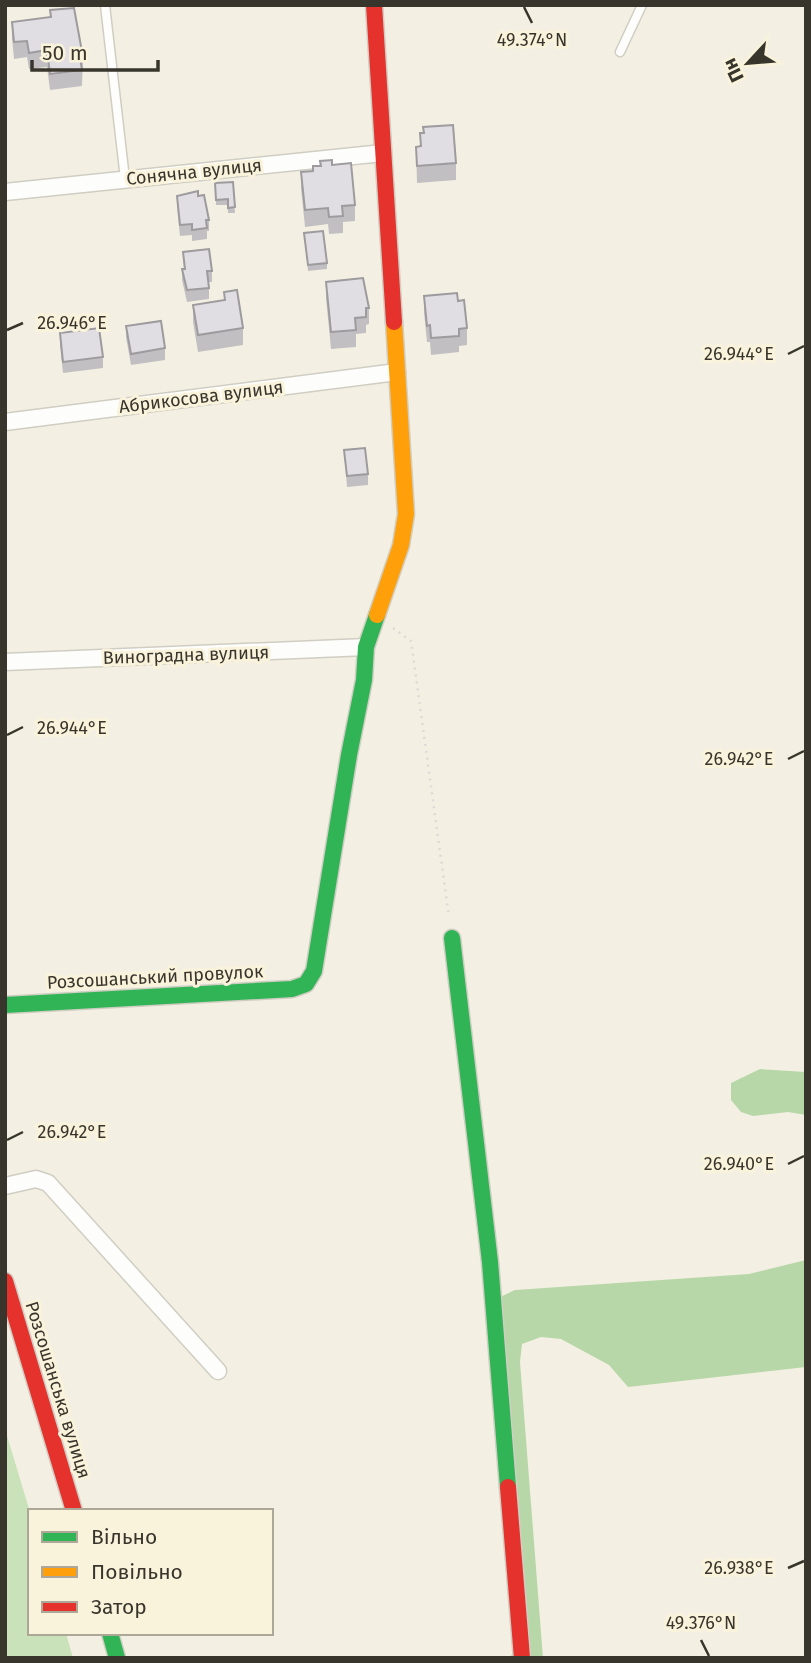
<svg xmlns="http://www.w3.org/2000/svg" width="811" height="1663" font-family="'Fira Sans',sans-serif">
  <style>
    .green { fill: #c9e2ba }
    .forest { fill: #b8d7a8 }
    .lines { fill: none; stroke-linecap: round; stroke-linejoin: round }
    .lane-casing { stroke: #d0cdc3; stroke-width: 11 }
    .street-casing { stroke: #d0cdc3; stroke-width: 19 }
    .fast-casing { stroke: #d0cdc3; stroke-width: 19 }
    .slow-casing { stroke: #d0cdc3; stroke-width: 19 }
    .jam-casing { stroke: #d0cdc3; stroke-width: 19 }
    .path { stroke: #dbdad6; stroke-width: 2.5; stroke-dasharray: 2 5; stroke-linecap: butt }
    .lane { stroke: #fdfdfb; stroke-width: 8 }
    .street { stroke: #fdfdfb; stroke-width: 16 }
    .fast { stroke: #30b455; stroke-width: 16 }
    .slow { stroke: #ff9f0a; stroke-width: 16 }
    .jam { stroke: #e5322d; stroke-width: 16 }
    .wall { fill: #c1bfc2 }
    .building { fill: #e0dee2; stroke: #9d9b9e; stroke-width: 2 }
    .ticks { fill: none; stroke: #38352c; stroke-width: 2.5 }
    .labels { text-anchor: middle; stroke-width: 6; stroke-linejoin: round; paint-order: stroke }
    .street-label { font-size: 18px; fill: #38352c; stroke: #faf3dc }
    .ticks-label { font-size: 18px; text-anchor: middle; fill: #38352c; stroke: #faf3dc; stroke-width: 6; stroke-linejoin: round; paint-order: stroke }
  </style>
  <rect width="100%" height="100%" fill="#f3f0e3"/>
  <!-- green -->
  <path class="green" d="M 5,1429 L 30,1512 L 30,1633 L 66,1633 L 73,1658 L 5,1658 Z"/>
  <!-- forest -->
  <g class="forest">
    <path d="M 760,1069 L 806,1072 L 806,1115 L 788,1112 L 753,1116 L 741,1112 L 731,1100 L 731,1083 Z"/>
    <path d="M 806,1260 L 806,1367 L 628,1387 L 609,1365 L 561,1339 L 541,1337 L 522,1344 L 520,1362 L 543,1658 L 510,1658 L 514,1650 L 496,1299 L 515,1290 L 749,1274 Z"/>
  </g>
  <g class="lines">
    <defs>
      <g id="lane">
        <path d="M 105,5 L 125,179"/>
        <path d="M 620,52 L 642,5"/>
      </g>
      <g id="street">
        <path d="M 5,192 L 383,153"/>
        <path d="M 5,422 L 397,372"/>
        <path d="M 5,662 L 366,647"/>
        <path d="M 5,1186 L 36,1179 L 48,1183 L 218,1371"/>
      </g>
      <g id="fast">
        <path d="M 452,938 L 490,1262 L 508,1487"/>
        <path d="M 5,1005 L 292,989 L 306,984 L 314,971 L 349,755 L 364,680 L 366,647 L 377,615"/>
        <path d="M 110,1633 L 117,1658"/>
      </g>
      <path id="slow" d="M 377,615 L 401,545 L 406,514 L 394,322"/>
      <g id="jam">
        <path d="M 374,5 L 394,322"/>
        <path d="M 5,1281 L 74,1511"/>
        <path d="M 508,1487 L 522,1658"/>
      </g>
    </defs>
    <!-- lane casing -->
    <use href="#lane" class="lane-casing"/>
    <!-- street casing -->
    <use href="#street" class="street-casing"/>
    <!-- fast casing -->
    <use href="#fast" class="fast-casing"/>
    <!-- slow casing -->
    <use href="#slow" class="slow-casing"/>
    <!-- jam casing -->
    <use href="#jam" class="jam-casing"/>
    <!-- path -->
    <path class="path" d="M 393,628 L 411,641 L 449,917"/>
    <!-- lane -->
    <use href="#lane" class="lane"/>
    <!-- street -->
    <use href="#street" class="street"/>
    <!-- fast -->
    <use href="#fast" class="fast"/>
    <!-- slow -->
    <use href="#slow" class="slow"/>
    <!-- jam -->
    <use href="#jam" class="jam"/>
  </g>
  <!-- wall -->
  <g class="wall">
    <path d="M 50,10 L 83,57 L 82,86 L 50,90 L 47,67 L 29,69 L 27,57 L 14,59 L 12,38 L 12,22 L 50,17 Z"/>
    <path d="M 423,127 L 456,163 L 456,180 L 417,183 L 416,147 L 420,146 L 420,133 L 423,133 Z"/>
    <path d="M 320,161 L 332,165 L 355,205 L 355,221 L 343,222 L 343,233 L 329,234 L 328,224 L 305,227 L 301,188 L 301,172 L 313,171 L 320,166 Z"/>
    <path d="M 233,182 L 235,213 L 228,213 L 228,205 L 216,205 L 215,183 Z"/>
    <path d="M 177,196 L 198,196 L 209,220 L 209,231 L 207,231 L 207,239 L 192,241 L 192,235 L 180,236 L 177,207 Z"/>
    <path d="M 304,233 L 327,263 L 327,269 L 308,271 Z"/>
    <path d="M 183,252 L 212,271 L 212,282 L 209,282 L 209,299 L 187,302 L 182,280 L 182,269 L 184,269 Z"/>
    <path d="M 326,282 L 369,308 L 369,324 L 366,325 L 366,333 L 356,334 L 356,347 L 331,349 L 326,298 Z"/>
    <path d="M 224,292 L 243,328 L 243,345 L 198,352 L 193,322 L 193,305 L 224,301 Z"/>
    <path d="M 424,296 L 458,301 L 467,328 L 467,345 L 459,346 L 459,352 L 431,355 L 430,342 L 427,342 L 424,312 Z"/>
    <path d="M 126,326 L 165,348 L 165,360 L 131,365 L 126,337 Z"/>
    <path d="M 60,333 L 103,357 L 103,368 L 63,373 L 60,345 Z"/>
    <path d="M 344,450 L 368,474 L 368,485 L 347,487 Z"/>
  </g>
  <!-- building -->
  <g class="building">
    <path d="M 74,8 L 83,57 L 80,57 L 82,70 L 50,74 L 47,50 L 29,53 L 27,41 L 14,42 L 12,22 L 51,17 L 50,10 Z"/>
    <path d="M 453,125 L 456,163 L 417,166 L 416,147 L 421,146 L 420,133 L 424,133 L 423,127 Z"/>
    <path d="M 332,160 L 332,165 L 351,163 L 355,205 L 342,206 L 343,216 L 329,217 L 328,208 L 305,210 L 301,172 L 313,171 L 313,166 L 321,166 L 320,161 Z"/>
    <path d="M 233,182 L 235,207 L 228,208 L 228,199 L 216,200 L 215,183 Z"/>
    <path d="M 198,191 L 198,196 L 204,195 L 209,220 L 206,220 L 207,228 L 192,230 L 192,224 L 180,225 L 177,196 Z"/>
    <path d="M 323,231 L 327,263 L 308,265 L 304,233 Z"/>
    <path d="M 209,249 L 212,271 L 207,271 L 209,288 L 187,290 L 182,269 L 185,269 L 183,252 Z"/>
    <path d="M 363,278 L 369,308 L 366,308 L 366,317 L 355,318 L 356,330 L 331,332 L 326,282 Z"/>
    <path d="M 237,290 L 243,328 L 198,335 L 193,305 L 225,300 L 224,292 Z"/>
    <path d="M 457,293 L 458,301 L 464,300 L 467,328 L 459,329 L 459,336 L 431,338 L 430,325 L 427,326 L 424,296 Z"/>
    <path d="M 161,321 L 165,348 L 131,354 L 126,326 Z"/>
    <path d="M 99,328 L 103,357 L 63,362 L 60,333 Z"/>
    <path d="M 365,448 L 368,474 L 347,476 L 344,450 Z"/>
  </g>
  <!-- ticks -->
  <path class="ticks" d="M 524,7 L 532,23M 7,330 L 23,323M 788,354 L 804,346M 7,735 L 23,727M 788,759 L 804,751M 7,1140 L 23,1132M 788,1164 L 804,1156M 788,1568 L 804,1561M 701,1640 L 709,1656"/>
  <g class="labels">
    <!-- street labels -->
    <g class="street-label">
      <text transform="translate(194 172) rotate(-6)" y="6">Сонячна вулиця</text>
      <text transform="translate(201 397) rotate(-7)" y="6">Абрикосова вулиця</text>
      <text transform="translate(186 655) rotate(-2)" y="6">Виноградна вулиця</text>
      <text transform="translate(155 977) rotate(-3)" y="6">Розсошанський провулок</text>
      <text transform="translate(58 1390) rotate(73)" y="6">Розсошанська вулиця</text>
    </g>
  </g>
  <g class="ticks-label">
    <text x="532" y="46">49.374°N</text>
    <text x="72" y="329">26.946°E</text>
    <text x="739" y="360">26.944°E</text>
    <text x="72" y="734">26.944°E</text>
    <text x="739" y="765">26.942°E</text>
    <text x="72" y="1138">26.942°E</text>
    <text x="739" y="1170">26.940°E</text>
    <text x="739" y="1574">26.938°E</text>
    <text x="701" y="1629">49.376°N</text>
  </g>
  <!-- border -->
  <rect width="811" height="1663" fill="none" stroke="#38352c" stroke-width="14"/>
  <!-- legend -->
  <rect x="28" y="1509" width="245" height="126" fill="#faf3dc" stroke="#aca796" stroke-width="2"/>
  <rect x="42" y="1532" width="35" height="10" fill="#30b455" stroke="#aca796" stroke-width="2"/>
  <text x="91" y="1544" font-size="21" fill="#38352c">Вільно</text>
  <rect x="42" y="1567" width="35" height="10" fill="#ff9f0a" stroke="#aca796" stroke-width="2"/>
  <text x="91" y="1579" font-size="21" fill="#38352c">Повільно</text>
  <rect x="42" y="1602" width="35" height="10" fill="#e5322d" stroke="#aca796" stroke-width="2"/>
  <text x="91" y="1614" font-size="21" fill="#38352c">Затор</text>
  <!-- north arrow -->
  <g transform="translate(748 63) rotate(244)" stroke="#faf3dc" stroke-width="5" paint-order="stroke">
  <path d="M0-5L12 26L0 18L-12 26Z" fill="#38352c"/>
  <text y="-10" font-size="19" font-weight="bold" text-anchor="middle" fill="#38352c">Пн</text>
  </g>
  <!-- scale -->
  <path d="M32 60v10h126v-10" fill="none" stroke="#38352c" stroke-width="3.5"/>
  <text x="42" y="60" font-size="21" fill="#38352c" stroke="#faf3dc" stroke-width="5" paint-order="stroke">50 m</text>
</svg>
